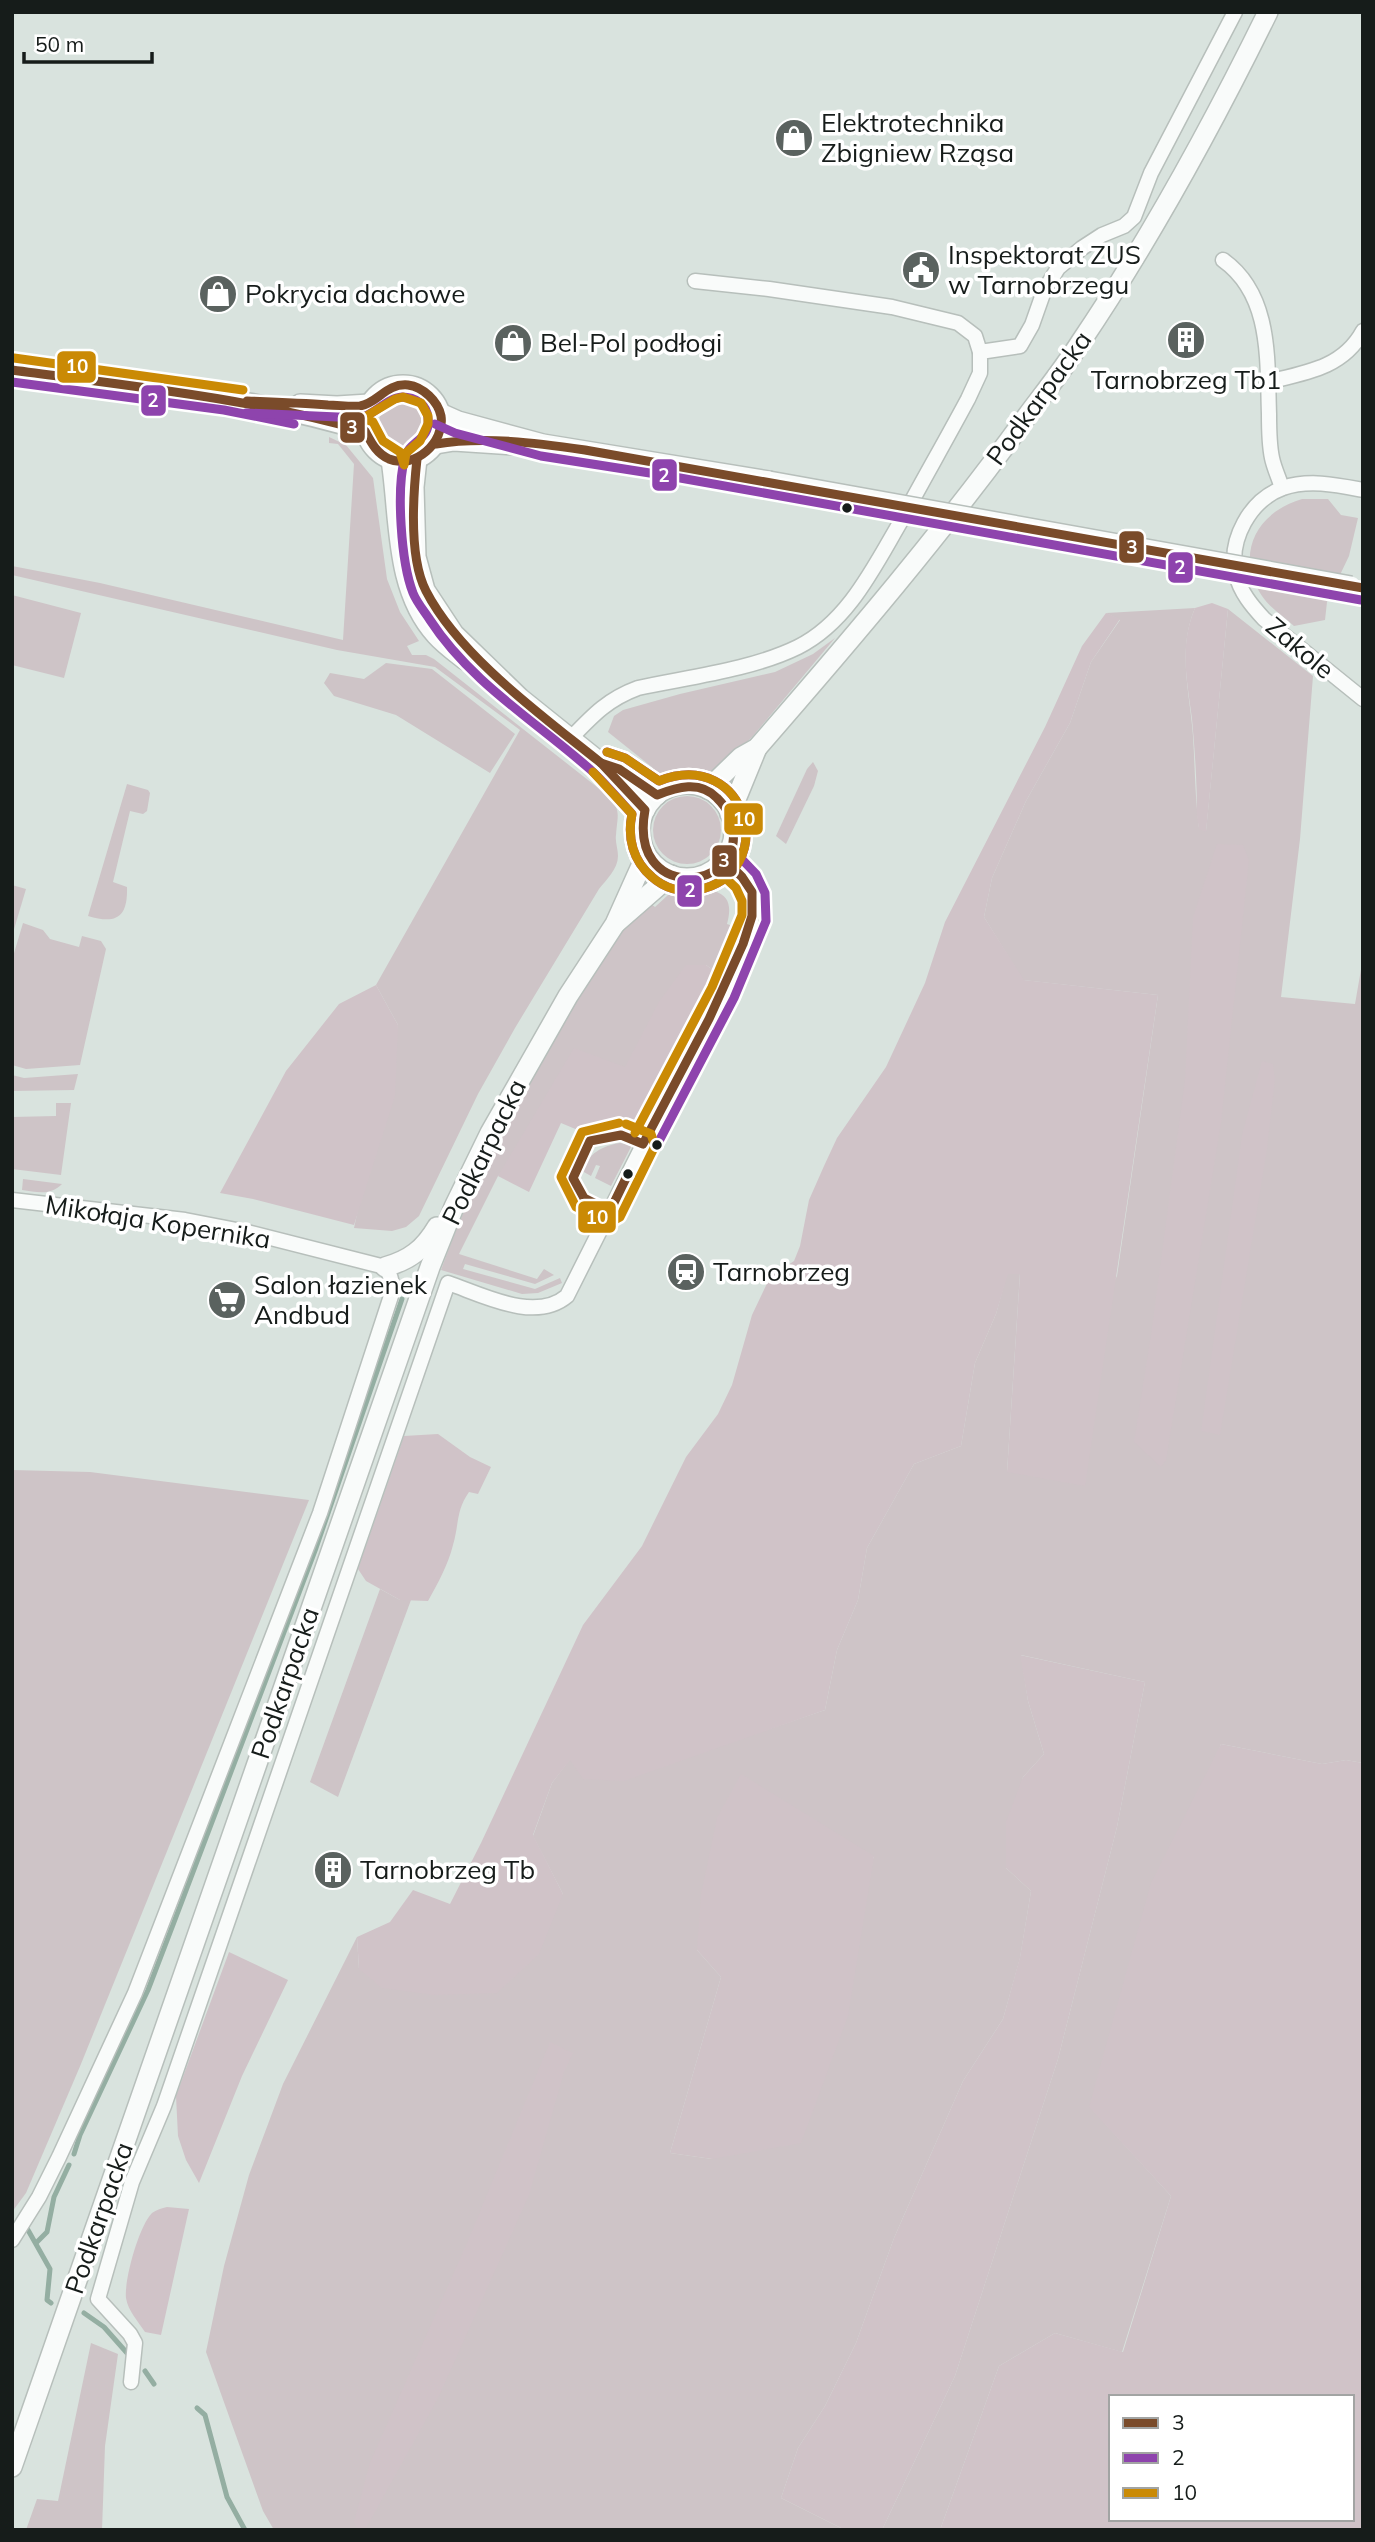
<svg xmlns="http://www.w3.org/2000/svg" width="1375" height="2542" font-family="Mulish,sans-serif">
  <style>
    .green { fill: #cec4c7; fill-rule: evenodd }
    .forest { fill: #d0c3c8; fill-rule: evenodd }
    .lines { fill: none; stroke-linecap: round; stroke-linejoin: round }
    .stream { stroke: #94aea2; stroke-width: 5 }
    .street-casing { stroke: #b7bfbb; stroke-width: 17 }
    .secondary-casing { stroke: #b7bfbb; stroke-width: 22 }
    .street { stroke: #f9fbfa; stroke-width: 14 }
    .secondary { stroke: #f9fbfa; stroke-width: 19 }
    .secondary-bridge-casing { stroke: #b7bfbb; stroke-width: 22; stroke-linecap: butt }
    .secondary-bridge { stroke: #f9fbfa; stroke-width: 19 }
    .bus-1-casing { stroke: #fff; stroke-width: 14 }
    .bus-2-casing { stroke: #fff; stroke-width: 14 }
    .bus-3-casing { stroke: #fff; stroke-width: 14 }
    .bus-1 { stroke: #7a4b2a; stroke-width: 9 }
    .bus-2 { stroke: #8e44ad; stroke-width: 9 }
    .bus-3 { stroke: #ca8a05; stroke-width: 9 }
    .bus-dot { fill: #161c1a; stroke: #fff; stroke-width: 2.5 }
    .labels { text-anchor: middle; stroke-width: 7; stroke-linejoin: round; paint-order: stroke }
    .poi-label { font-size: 26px; fill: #161c1a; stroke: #fff; text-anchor: start }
    .street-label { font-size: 26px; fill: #161c1a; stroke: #fff }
    .line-badge { stroke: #fff; stroke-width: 2.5 }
    .badge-label { font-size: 19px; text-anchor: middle; font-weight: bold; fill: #fff }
  </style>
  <rect width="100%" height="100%" fill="#d9e3de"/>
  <!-- green -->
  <g class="green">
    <circle cx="403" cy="423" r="24"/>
    <path d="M 329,437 L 346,445 L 373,478 L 387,579 L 400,612 L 419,641 L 407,646 L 412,655 L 426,655 L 434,659 L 602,791 C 622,810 618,810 616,835 C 615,842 618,849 618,856 C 618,869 606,880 599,889 L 515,1028 L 478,1094 L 419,1216 L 406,1227 L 392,1231 L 354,1228 L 398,1025 L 376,985 L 520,730 L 435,667 L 337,650 L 12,575 L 12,566 L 100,583 L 343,640 L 354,464 L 338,444 L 329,443 Z"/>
    <path d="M 1302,499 L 1328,499 L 1341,515 L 1358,518 L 1349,556 L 1327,602 L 1325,620 L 1294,626 C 1283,616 1270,608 1262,596 C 1234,554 1257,512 1302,499 Z"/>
    <path d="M 12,595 L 81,613 L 64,678 L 12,665 Z"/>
    <path d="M 1195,608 C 1177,651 1190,692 1193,736 C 1195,767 1195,798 1199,828 L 1206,831 L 1228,609 L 1313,676 L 1300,839 L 1281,997 L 1355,1004 L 1363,958 L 1363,1763 L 1346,1760 L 1322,1764 L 1221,1744 L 1090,2107 L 1171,2196 L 1122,2352 L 1055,2333 L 999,2366 L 940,2530 L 882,2530 L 955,2376 L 1058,2059 L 1117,1827 L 1145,1682 L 1021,1655 L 1028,1701 L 1044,1754 L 1023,1777 L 1006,1868 L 1031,1891 L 1020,1958 L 1003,2019 L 963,2081 L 894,2238 L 856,2343 L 825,2406 L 798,2448 L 781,2498 L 845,2530 L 274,2530 L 263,2511 L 206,2352 L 224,2266 L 249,2175 L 283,2084 L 357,1937 L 359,1969 L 563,1894 L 533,1836 L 552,1783 L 570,1759 L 737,1740 L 825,1710 L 837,1650 L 858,1600 L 867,1548 L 914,1464 L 961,1446 L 975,1363 L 996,1314 L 1007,1274 L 1020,1273 L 1007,1472 L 1117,1276 L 1158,995 L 1023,980 L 984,917 L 992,878 L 1026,801 L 1070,723 L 1091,662 L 1120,620 L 1106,613 ZM 803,1814 L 874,1857 L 712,2159 L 670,2153 L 721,1977 L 697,1950 Z"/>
    <path d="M 835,638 L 753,736 L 714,774 L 651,778 L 647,776 L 653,768 L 608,732 L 614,716 L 623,710 L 680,694 L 775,672 L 813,654 Z"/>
    <path d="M 386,663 L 432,669 L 515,734 L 490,773 L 396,715 L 334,696 L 324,683 L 330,673 L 364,679 Z"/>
    <path d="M 813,762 L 818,771 L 814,786 L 786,844 L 776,836 L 807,769 Z"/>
    <path d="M 127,784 L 148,790 L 150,793 L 147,811 L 143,814 L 130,811 L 113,882 L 127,887 C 128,919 115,924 88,916 Z"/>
    <circle cx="687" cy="830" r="34"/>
    <path d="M 12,885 L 26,889 L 12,936 Z"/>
    <path d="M 714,891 C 731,896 731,909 727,924 L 736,927 L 721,966 L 716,972 L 706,965 L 628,1084 L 566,1089 L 498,1176 L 459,1254 L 537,1279 L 544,1269 L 554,1275 L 535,1284 L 465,1264 L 463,1269 L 535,1289 L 560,1278 L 562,1283 L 538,1293 L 522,1294 L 441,1270 C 489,1138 560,1012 646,900 L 655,907 L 668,895 Z"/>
    <path d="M 23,923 L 43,930 L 50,939 L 79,947 L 82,936 L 101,941 L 106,949 L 80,1065 L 26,1069 L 12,1065 L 12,960 Z"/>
    <path d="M 78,1074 L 74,1090 L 12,1091 L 12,1075 L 24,1078 Z"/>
    <path d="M 56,1103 L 71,1103 L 61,1175 L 12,1169 L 12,1117 L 56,1116 Z"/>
    <path d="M 620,1143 L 632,1145 L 611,1186 L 595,1178 L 600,1166 L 596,1165 L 591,1176 L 582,1171 C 589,1153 602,1146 620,1143 Z"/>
    <path d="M 23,1179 L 62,1184 C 50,1196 37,1192 22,1190 Z"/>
    <path d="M 12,1470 L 90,1472 L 309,1500 L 81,2064 L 26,2193 L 12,2212 Z"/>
    <path d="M 380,1589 L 400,1600 L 411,1600 L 338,1797 L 310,1782 Z"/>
    <path d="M 91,2343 L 118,2354 L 105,2446 L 102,2530 L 26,2530 L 37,2499 L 58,2501 Z"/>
  </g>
  <!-- forest -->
  <g class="forest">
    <path d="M 1212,603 L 1228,609 L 1206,832 L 1199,829 L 1197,816 C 1197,784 1195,751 1192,719 C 1187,680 1179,646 1195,608 Z"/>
    <path d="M 1106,613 L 1120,619 L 1091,662 L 1070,723 L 1026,801 L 992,878 L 984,917 L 1024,980 L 1158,995 L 1085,1486 L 1007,1472 L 1020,1274 L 1008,1274 L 996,1314 L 975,1363 L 961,1446 L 914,1464 L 867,1548 L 858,1600 L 837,1650 L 825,1710 L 624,1781 L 583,1779 L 570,1760 L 552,1783 L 533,1835 L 563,1894 L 539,1954 L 497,1993 L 434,1995 L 382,1988 L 359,1969 L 357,1937 L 390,1922 L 413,1890 L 450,1904 L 481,1843 L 583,1625 L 642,1546 L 686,1457 L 718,1414 L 732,1385 L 752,1315 L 770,1277 L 794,1261 L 800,1246 L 809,1200 L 824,1166 L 837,1138 L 886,1067 L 925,983 L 945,922 L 1045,727 L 1082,646 Z"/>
    <path d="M 1217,844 L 1243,845 L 1249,860 L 1221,1123 L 1166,1460 L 1161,1467 L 1134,1442 L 1151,1335 L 1185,1080 L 1193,917 Z"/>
    <path d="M 686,965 L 706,965 L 716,972 L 644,1115 L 635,1122 L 585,1133 L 561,1123 L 529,1192 L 498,1176 L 574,1048 L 625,1067 L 659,1002 Z"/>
    <path d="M 376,985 L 398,1025 L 395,1096 L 354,1225 L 253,1199 L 220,1193 L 286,1071 L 339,1004 Z"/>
    <path d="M 1262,1061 L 1273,1064 L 1275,1079 L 1267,1149 L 1220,1435 L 1201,1431 L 1242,1135 Z"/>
    <path d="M 438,1434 L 470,1457 L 491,1467 L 478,1494 L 469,1492 C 456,1510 459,1525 453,1545 C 448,1565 438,1583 428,1601 L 400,1600 L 366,1581 L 358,1569 L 404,1436 Z"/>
    <path d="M 1020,1655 L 1145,1682 L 1117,1827 L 1058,2059 L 955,2376 L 882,2530 L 845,2530 L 781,2498 L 798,2448 L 825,2406 L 856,2343 L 894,2238 L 963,2081 L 1003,2019 L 1020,1957 L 1031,1891 L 1006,1868 L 1006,1822 L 1023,1777 L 1044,1754 L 1028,1701 Z"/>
    <path d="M 1221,1744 L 1322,1764 L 1346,1760 L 1363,1763 L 1363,2530 L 940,2530 L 999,2366 L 1055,2333 L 1123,2352 L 1171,2196 L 1089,2107 L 1151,1883 ZM 1111,2397 L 1352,2397 L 1352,2519 L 1111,2519 Z"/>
    <path d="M 741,1774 L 874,1856 L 848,2016 L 801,2143 L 712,2159 L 670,2153 L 721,1977 L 697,1950 L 701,1894 L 717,1818 Z"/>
    <path d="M 229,1952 L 288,1980 L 242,2076 L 199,2183 L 186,2160 L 178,2136 L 176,2096 Z"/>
    <path d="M 550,2042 L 573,2053 L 564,2072 L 529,2195 L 438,2398 L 365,2530 L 358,2530 L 354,2522 L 370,2463 L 467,2243 Z"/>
    <path d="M 167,2207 L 189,2209 L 161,2335 L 145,2332 C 138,2321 128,2311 126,2298 C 124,2280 139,2226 152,2213 C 156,2210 162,2208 167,2207 Z"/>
  </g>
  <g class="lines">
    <!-- stream -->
    <g class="stream">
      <path d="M 74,2154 L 80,2135 L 148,1990 L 174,1922 L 316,1548 L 402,1299"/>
      <path d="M 28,2230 L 50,2269 L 47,2300 L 51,2303"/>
      <path d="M 36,2243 L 47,2232 L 54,2197 L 69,2165"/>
      <path d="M 84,2313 L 104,2327 L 127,2353"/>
      <path d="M 145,2371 L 154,2384"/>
      <path d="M 197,2408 L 205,2415 L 227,2497 L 245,2530"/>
    </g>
    <defs>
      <g id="street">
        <path d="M 1223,260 C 1272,295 1267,360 1269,414 C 1269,428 1269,444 1272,458 C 1274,468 1279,478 1282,488"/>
        <path d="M 695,281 L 769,289 L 892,307 L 958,323 L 975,336 L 980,352"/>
        <path d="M 1267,382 C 1305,373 1343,368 1363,331"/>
        <path d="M 1363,490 C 1337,485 1309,479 1283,488 C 1250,500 1228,540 1236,574 C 1240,592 1252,606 1264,619 L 1363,699"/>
        <path d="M 571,738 C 593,715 608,699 638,688 C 689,677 751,670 798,647 C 848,622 874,567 901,521 C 923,480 946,440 968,399 L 980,373 L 980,352 L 1020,346 L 1032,325 L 1044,291 L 1058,268 L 1082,248 L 1102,235 L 1124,226 L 1134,217 L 1151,173 L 1235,12"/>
        <path d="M 12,1200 L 185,1220 L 247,1232 L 385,1267 C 392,1277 393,1284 391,1296 L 320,1513 L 135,1993 L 59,2157 L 39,2197 L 12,2240"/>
        <path d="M 131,2382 L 135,2343 L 130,2334 L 98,2299 L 132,2182 L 164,2106 L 448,1283 C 483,1295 535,1323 567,1296 C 593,1245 618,1194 644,1143 C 664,1103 763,932 754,897 C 750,882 736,871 725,860"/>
      </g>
      <g id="secondary">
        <path d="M 12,370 C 131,387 250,395 365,431"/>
        <circle cx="403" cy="423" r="38"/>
        <path d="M 300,404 L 337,406 L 369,404"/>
        <path d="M 440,413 L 458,421 L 543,444 L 769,481"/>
        <path d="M 436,444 L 454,441 L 515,445"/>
        <path d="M 417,459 L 414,487 L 416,557 L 425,590 L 454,634 L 520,698 L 601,763 L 645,810"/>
        <path d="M 391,460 C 400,517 394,589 436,635 C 444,644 455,652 465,660"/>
        <path d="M 607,765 L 619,769 L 657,795"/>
        <circle cx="687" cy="831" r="47"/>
        <path d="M 708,789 L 741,757 L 757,748 C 851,640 943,532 1027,416 C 1045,392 1064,368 1080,343 C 1151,238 1212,126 1268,12"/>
        <path d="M 730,814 L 757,748"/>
        <path d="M 616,923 L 671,875"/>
        <path d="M 385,1267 C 410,1260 424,1249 437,1227"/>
        <path d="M 12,2467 L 430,1267 L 454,1207 L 490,1133 L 568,996 L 615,924 L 646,855"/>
      </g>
    </defs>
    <!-- street casing -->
    <use href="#street" class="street-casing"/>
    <!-- secondary casing -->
    <use href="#secondary" class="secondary-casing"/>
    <!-- street -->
    <use href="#street" class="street"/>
    <!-- secondary -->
    <use href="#secondary" class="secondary"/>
    <defs>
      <path id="secondary-bridge" d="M 769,481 L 1351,586"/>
    </defs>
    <!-- secondary-bridge casing -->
    <use href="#secondary-bridge" class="secondary-bridge-casing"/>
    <!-- secondary-bridge -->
    <use href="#secondary-bridge" class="secondary-bridge"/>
    <defs>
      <g id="bus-1">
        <path d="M 12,370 C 131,386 249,398 365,431 C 371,442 376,453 389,459 C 415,470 445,442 441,416 C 438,401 423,387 408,385 C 386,383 378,403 360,406 C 350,407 338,405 328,405 C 301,403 274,402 247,401"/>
        <path d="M 436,444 C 484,436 537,443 585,450 L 1363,588"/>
        <path d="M 417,459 C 413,496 409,558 426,591 C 460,657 544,717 601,763"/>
        <path d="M 601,763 L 619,769 L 657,795 C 677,787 700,780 717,798 C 727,808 732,817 733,831 C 741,892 628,902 645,810 Z"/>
        <path d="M 628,1174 L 610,1211 L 584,1198 L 573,1178 L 590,1141 L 621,1135 L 643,1144 L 709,1019 L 743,944 L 752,916 L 752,892 L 742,877 L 725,860"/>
      </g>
      <g id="bus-2">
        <path d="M 12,382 L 224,410 L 294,424"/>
        <path d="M 246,413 L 360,418 C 374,415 387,398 402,397 C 415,397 427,404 428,418 C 431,440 409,441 405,457 C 396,489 401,562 413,593 C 417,603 425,612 430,620 C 471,683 537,722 592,771 C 606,784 619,800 632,814 C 627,838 633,861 652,877 C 664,888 681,893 697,890 C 781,874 749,746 659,781 L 625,758 L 607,752"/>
        <path d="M 435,424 L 455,433 L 541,456 L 669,476 L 1361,600"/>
        <path d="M 657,1145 L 734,998 L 766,921 L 765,893 L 756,874 L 734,851"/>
      </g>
      <g id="bus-3">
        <path d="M 14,358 L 243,390"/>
        <path d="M 403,397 L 421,403 L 428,416 L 428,424 L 420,441 L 406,453 L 404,465 L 400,452 L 383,441 L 373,422 L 363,418 L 395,399 Z"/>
        <path d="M 593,772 L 632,814 C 627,838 633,861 652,877 C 664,888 681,893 697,890 C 781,874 749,746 659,781 L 625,758 L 607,752"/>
        <path d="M 619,1123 L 582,1132 L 561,1177 L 576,1207 L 609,1223 L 620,1217 L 655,1146 L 651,1134 L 626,1124"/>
        <path d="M 635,1133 L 712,987 L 742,915 L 742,901 L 736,888 L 716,869"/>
      </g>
    </defs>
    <!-- bus-1 casing -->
    <use href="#bus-1" class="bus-1-casing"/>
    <!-- bus-2 casing -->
    <use href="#bus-2" class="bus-2-casing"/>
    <!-- bus-3 casing -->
    <use href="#bus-3" class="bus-3-casing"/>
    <!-- bus-1 -->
    <use href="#bus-1" class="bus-1"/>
    <!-- bus-2 -->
    <use href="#bus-2" class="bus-2"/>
    <!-- bus-3 -->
    <use href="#bus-3" class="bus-3"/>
  </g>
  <!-- icons -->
  <defs>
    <symbol id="shop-disc" viewBox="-11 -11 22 22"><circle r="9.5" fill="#5a625f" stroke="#fff"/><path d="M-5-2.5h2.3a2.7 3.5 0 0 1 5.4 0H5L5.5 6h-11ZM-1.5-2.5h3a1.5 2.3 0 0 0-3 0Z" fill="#fff"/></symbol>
    <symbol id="civic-disc" viewBox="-11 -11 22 22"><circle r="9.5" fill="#5a625f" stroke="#fff"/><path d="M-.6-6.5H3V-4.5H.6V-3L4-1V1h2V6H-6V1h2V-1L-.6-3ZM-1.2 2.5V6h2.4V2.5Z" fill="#fff"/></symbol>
    <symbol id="building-disc" viewBox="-11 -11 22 22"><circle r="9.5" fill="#5a625f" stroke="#fff"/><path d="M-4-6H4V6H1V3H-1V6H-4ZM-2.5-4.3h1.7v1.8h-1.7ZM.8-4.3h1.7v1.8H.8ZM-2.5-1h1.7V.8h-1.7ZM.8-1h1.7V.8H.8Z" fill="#fff"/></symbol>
    <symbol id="station-disc" viewBox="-11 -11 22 22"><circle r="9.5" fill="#5a625f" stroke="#fff"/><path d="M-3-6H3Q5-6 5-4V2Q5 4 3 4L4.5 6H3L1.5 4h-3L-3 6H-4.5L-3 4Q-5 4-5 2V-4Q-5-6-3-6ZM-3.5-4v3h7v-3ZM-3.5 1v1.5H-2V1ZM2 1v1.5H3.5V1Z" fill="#fff"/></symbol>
    <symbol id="supermarket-disc" viewBox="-11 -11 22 22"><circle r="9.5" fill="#5a625f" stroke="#fff"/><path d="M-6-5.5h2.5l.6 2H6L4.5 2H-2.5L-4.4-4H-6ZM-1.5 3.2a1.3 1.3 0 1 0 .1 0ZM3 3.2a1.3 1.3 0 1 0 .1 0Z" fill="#fff"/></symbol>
  </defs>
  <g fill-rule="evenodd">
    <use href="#shop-disc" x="772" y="116" width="44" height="44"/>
    <use href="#civic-disc" x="899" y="248" width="44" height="44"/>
    <use href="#shop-disc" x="196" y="272" width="44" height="44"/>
    <use href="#building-disc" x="1164" y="318" width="44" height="44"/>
    <use href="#shop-disc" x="491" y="321" width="44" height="44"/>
    <use href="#station-disc" x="664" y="1250" width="44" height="44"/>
    <use href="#supermarket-disc" x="205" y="1278" width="44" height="44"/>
    <use href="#building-disc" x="311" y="1848" width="44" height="44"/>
  </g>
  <!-- markers -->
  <g class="bus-dot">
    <circle cx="847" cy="508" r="6"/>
    <circle cx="657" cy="1145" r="6"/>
    <circle cx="628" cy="1174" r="6"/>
  </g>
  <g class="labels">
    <!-- poi labels -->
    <g class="poi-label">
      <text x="821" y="132">Elektrotechnika<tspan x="821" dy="30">Zbigniew Rząsa</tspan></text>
      <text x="948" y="264">Inspektorat ZUS<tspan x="948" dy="30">w Tarnobrzegu</tspan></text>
      <text x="245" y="303">Pokrycia dachowe</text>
      <text x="540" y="352">Bel-Pol podłogi</text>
      <text x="1186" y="389" text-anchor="middle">Tarnobrzeg Tb1</text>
      <text x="713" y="1281">Tarnobrzeg</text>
      <text x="254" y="1294">Salon łazienek<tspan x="254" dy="30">Andbud</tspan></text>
      <text x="360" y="1879">Tarnobrzeg Tb</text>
    </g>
    <!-- street labels -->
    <g class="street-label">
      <text transform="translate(1039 398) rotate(-54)" y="9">Podkarpacka</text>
      <text transform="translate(1300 648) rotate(40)" y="9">Zakole</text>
      <text transform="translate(484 1152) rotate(-64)" y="9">Podkarpacka</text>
      <text transform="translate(158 1222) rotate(9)" y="9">Mikołaja Kopernika</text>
      <text transform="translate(285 1683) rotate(-71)" y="9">Podkarpacka</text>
      <text transform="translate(99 2218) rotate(-71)" y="9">Podkarpacka</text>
    </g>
  </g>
  <g class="line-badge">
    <rect x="56" y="350" width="41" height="34" rx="7" fill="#ca8a05"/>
    <rect x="140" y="384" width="27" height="33" rx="7" fill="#8e44ad"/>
    <rect x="339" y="411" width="27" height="33" rx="7" fill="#7a4b2a"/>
    <rect x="651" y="458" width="27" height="34" rx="7" fill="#8e44ad"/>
    <rect x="1118" y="530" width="27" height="34" rx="7" fill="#7a4b2a"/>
    <rect x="1167" y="551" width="27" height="33" rx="7" fill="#8e44ad"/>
    <rect x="723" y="802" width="41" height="34" rx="7" fill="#ca8a05"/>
    <rect x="711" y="844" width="27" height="34" rx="7" fill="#7a4b2a"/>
    <rect x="676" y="874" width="27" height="34" rx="7" fill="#8e44ad"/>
    <rect x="577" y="1200" width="40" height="34" rx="7" fill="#ca8a05"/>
  </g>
  <g class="badge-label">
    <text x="77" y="373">10</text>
    <text x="153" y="407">2</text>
    <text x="352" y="434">3</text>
    <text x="664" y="482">2</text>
    <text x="1132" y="554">3</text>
    <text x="1180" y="574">2</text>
    <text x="744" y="826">10</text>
    <text x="724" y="867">3</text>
    <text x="690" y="897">2</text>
    <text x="597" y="1224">10</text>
  </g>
  <!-- border -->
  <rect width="1375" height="2542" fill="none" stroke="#161c1a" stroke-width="28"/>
  <!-- legend -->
  <rect x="1109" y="2395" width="245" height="126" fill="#ffffff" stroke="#a2a4a3" stroke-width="2"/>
  <rect x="1123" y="2418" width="35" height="10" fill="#7a4b2a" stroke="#a2a4a3" stroke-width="2"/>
  <text x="1172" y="2430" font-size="21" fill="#161c1a">3</text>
  <rect x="1123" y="2453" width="35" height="10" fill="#8e44ad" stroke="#a2a4a3" stroke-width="2"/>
  <text x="1172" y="2465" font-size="21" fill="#161c1a">2</text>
  <rect x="1123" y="2488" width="35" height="10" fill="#ca8a05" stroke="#a2a4a3" stroke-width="2"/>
  <text x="1172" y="2500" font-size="21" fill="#161c1a">10</text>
  <!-- scale -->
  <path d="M24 52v10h128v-10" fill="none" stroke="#161c1a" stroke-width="3.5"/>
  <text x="35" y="52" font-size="21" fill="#161c1a" stroke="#ffffff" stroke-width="5" paint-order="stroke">50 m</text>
</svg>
